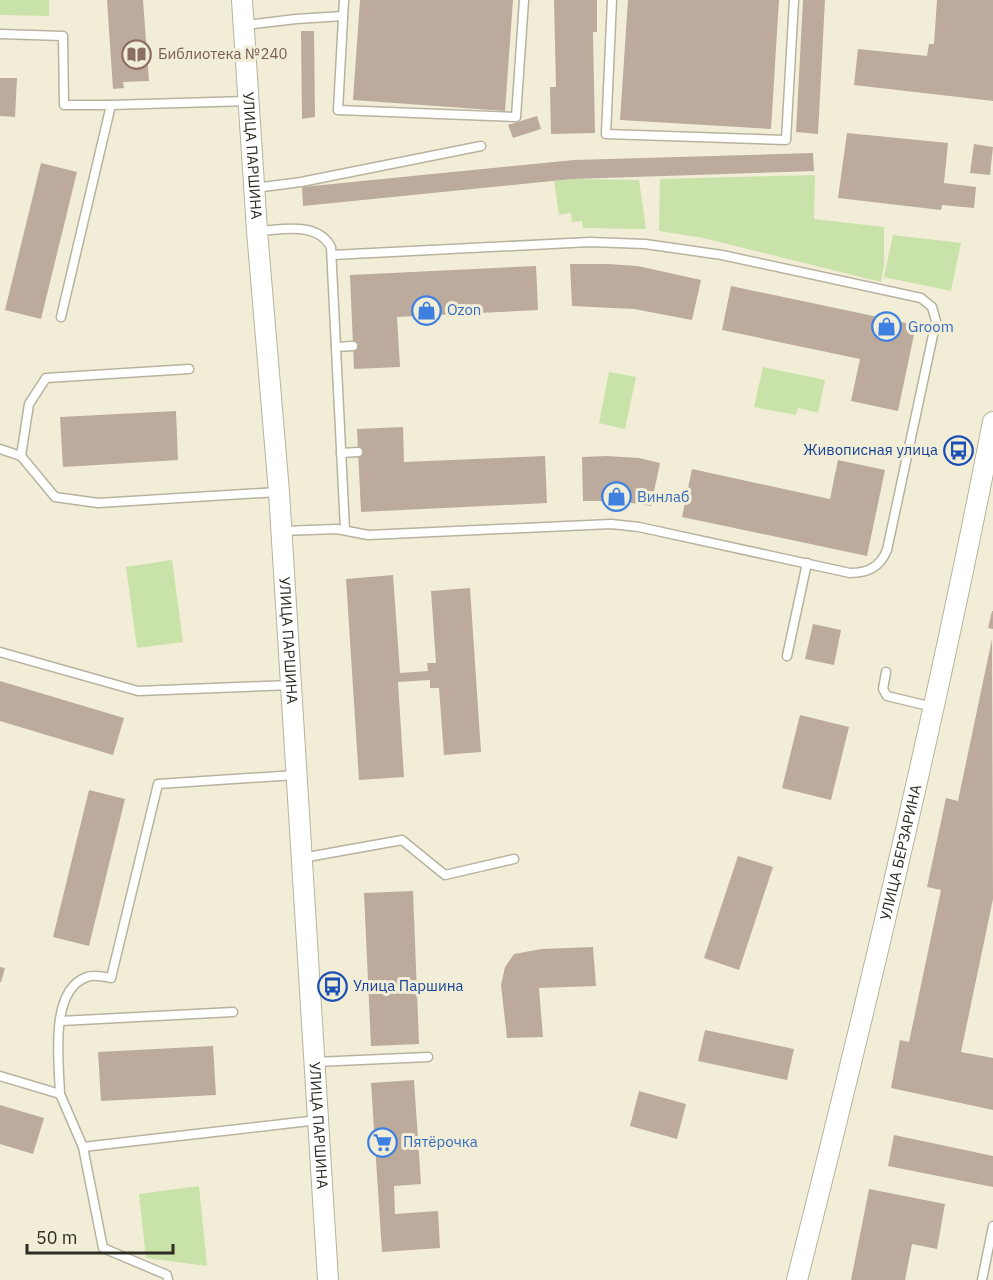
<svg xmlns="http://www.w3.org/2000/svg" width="993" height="1280" font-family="'IBM Plex Sans',sans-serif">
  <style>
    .green { fill: #c9e2a9 }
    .building { fill: #bcab9c }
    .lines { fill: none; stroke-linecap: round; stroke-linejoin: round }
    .service-casing { stroke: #b8b39f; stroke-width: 11 }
    .tertiary-casing { stroke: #b8b39f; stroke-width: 22 }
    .service { stroke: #fff; stroke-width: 8 }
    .tertiary { stroke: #fff; stroke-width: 20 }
    .labels { text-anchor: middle; stroke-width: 6; stroke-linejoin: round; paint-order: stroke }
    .education-label { font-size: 15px; fill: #785e54; stroke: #f2edd7; text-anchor: start }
    .street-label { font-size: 15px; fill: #2e2d24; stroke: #f2edd7 }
    .shop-label { font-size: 15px; fill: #366cbe; stroke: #f2edd7; text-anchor: start }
    .transit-label { font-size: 15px; fill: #164399; stroke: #f2edd7; text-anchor: end }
  </style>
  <rect width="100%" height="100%" fill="#f2edd7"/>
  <!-- green -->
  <g class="green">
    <path d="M 0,0 L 49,0 L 49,16 L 0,15 Z"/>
    <path d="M 815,175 L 814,219 L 884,227 L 884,265 L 881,282 L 703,238 L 659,231 L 660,179 Z"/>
    <path d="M 572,179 L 639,180 L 646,229 L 583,228 L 582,221 L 572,222 L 571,213 L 559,215 L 554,181 Z"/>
    <path d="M 893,235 L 961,243 L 951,291 L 884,277 Z"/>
    <path d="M 763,367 L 825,380 L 818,413 L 798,408 L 796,415 L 754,407 Z"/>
    <path d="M 609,372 L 636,377 L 625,429 L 599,423 Z"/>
    <path d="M 172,560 L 183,642 L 137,648 L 126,567 Z"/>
    <path d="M 199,1186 L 207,1266 L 146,1258 L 139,1194 Z"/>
  </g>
  <!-- building -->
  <g class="building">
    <path d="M 107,0 L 143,0 L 149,81 L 123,82 L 124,88 L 113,89 Z"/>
    <path d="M 360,0 L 513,0 L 505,111 L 353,100 Z"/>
    <path d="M 554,0 L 597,0 L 597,32 L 593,32 L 593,35 L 595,133 L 551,134 L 550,87 L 556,87 Z"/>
    <path d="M 628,0 L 779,0 L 771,129 L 620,120 Z"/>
    <path d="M 803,0 L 825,0 L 818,134 L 796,132 Z"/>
    <path d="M 937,0 L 993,0 L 993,101 L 854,85 L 858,49 L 927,56 L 929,44 L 934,44 Z"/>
    <path d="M 301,31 L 314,31 L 315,117 L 302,119 Z"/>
    <path d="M 0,78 L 17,78 L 15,117 L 0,116 Z"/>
    <path d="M 537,116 L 541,129 L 513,138 L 508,125 Z"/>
    <path d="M 847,133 L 948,143 L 944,183 L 976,187 L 974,208 L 942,205 L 941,210 L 838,198 Z"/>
    <path d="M 974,144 L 993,147 L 990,175 L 970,173 Z"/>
    <path d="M 813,153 L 814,171 L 572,179 L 303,206 L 302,187 L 574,160 Z"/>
    <path d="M 41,163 L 77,172 L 41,319 L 5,310 Z"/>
    <path d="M 570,264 L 608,264 L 638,266 L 701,280 L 692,320 L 634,309 L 572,306 Z"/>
    <path d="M 536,266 L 538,310 L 397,317 L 400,367 L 354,369 L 350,275 Z"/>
    <path d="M 731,286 L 916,325 L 898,411 L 851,401 L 860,359 L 722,330 Z"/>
    <path d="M 176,411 L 178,460 L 63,467 L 60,417 Z"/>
    <path d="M 403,427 L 404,462 L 545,456 L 547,503 L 361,512 L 357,429 Z"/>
    <path d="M 607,456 L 639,458 L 660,463 L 651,506 L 618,501 L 583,501 L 582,457 Z"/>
    <path d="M 838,460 L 885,470 L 867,556 L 682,517 L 692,469 L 830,499 Z"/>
    <path d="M 393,575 L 400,673 L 428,671 L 427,663 L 436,663 L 431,591 L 470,588 L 481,752 L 444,755 L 439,688 L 430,688 L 430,680 L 398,682 L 404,777 L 359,780 L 346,579 Z"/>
    <path d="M 992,611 L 993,611 L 993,629 L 988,628 Z"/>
    <path d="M 813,624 L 841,630 L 834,665 L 805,659 Z"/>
    <path d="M 992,639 L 993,899 L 961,1052 L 993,1058 L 993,1110 L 891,1088 L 900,1040 L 909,1042 L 941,890 L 927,887 L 946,798 L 958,801 Z"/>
    <path d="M 0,681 L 124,718 L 113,755 L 0,721 Z"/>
    <path d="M 800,715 L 849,727 L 831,800 L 782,788 Z"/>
    <path d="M 89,790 L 125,799 L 89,946 L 53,937 Z"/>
    <path d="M 738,856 L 773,867 L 739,970 L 704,958 Z"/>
    <path d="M 413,891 L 419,1044 L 371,1046 L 364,893 Z"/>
    <path d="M 593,947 L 596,986 L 539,988 L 543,1037 L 507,1038 L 501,985 L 505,967 L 514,954 L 542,949 Z"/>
    <path d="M 0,967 L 5,968 L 1,982 L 0,982 Z"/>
    <path d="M 705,1030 L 794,1049 L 787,1080 L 698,1061 Z"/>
    <path d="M 213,1046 L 216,1095 L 101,1101 L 98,1052 Z"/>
    <path d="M 414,1080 L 421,1184 L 394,1186 L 395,1214 L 438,1211 L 440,1248 L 382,1252 L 371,1083 Z"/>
    <path d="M 639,1091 L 686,1104 L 677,1139 L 630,1126 Z"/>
    <path d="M 0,1105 L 44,1118 L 33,1154 L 0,1144 Z"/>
    <path d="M 894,1135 L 993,1156 L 993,1187 L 888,1166 Z"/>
    <path d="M 869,1189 L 945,1204 L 937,1249 L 912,1244 L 905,1280 L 851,1280 Z"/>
  </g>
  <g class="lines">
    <defs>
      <g id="service">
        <path d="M 344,0 L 338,110 L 516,117 L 524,0"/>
        <path d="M 612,0 L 606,134 L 786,140 L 794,0"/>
        <path d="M 245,25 L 296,19 L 343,16"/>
        <path d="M 0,34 L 63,36 L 64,105 L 111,105 L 248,101"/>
        <path d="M 255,188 L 301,182 L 481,146"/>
        <path d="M 257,231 C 282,230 317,221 331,247 L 345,530"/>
        <path d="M 61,317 L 111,105"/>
        <path d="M 336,347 L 353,346"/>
        <path d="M 0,449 L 21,456 L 55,497 L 98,503 L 278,492"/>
        <path d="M 341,453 L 358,452"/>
        <path d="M 21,456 L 29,404 L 46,378 L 189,369"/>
        <path d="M 281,531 L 337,529 L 368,535 L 611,524 L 639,527 L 850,573 C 868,573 880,567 887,550 L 936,321 L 932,307 L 921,298 L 722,255 L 645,244 L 590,242 L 332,255"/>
        <path d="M 0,652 L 138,691 L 291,685"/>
        <path d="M 787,656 L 807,563"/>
        <path d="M 886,672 L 883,689 L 887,696 L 933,707"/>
        <path d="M 302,858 L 402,840 L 445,875 L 514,859"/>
        <path d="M 61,1021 L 233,1012"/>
        <path d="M 315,1062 L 428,1057"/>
        <path d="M 0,1076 L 60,1094 L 83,1147 L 318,1120"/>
        <path d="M 60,1094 C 59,1061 49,990 87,977 C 94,974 104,977 111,978 L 158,784 L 296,775"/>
        <path d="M 83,1147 L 103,1248 L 167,1275 L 168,1280"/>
        <path d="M 982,1280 L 993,1226"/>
      </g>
      <g id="tertiary">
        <path id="s1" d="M 242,0 L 257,231 L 279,492 L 328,1280"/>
        <path id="s2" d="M 797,1280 C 869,996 937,710 993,422"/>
      </g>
    </defs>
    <!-- service casing -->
    <use href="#service" class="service-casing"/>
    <!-- tertiary casing -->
    <use href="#tertiary" class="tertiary-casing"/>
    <!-- service -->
    <use href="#service" class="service"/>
    <!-- tertiary -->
    <use href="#tertiary" class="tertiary"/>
  </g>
  <!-- icons -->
  <defs>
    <symbol id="library-ring" viewBox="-11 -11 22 22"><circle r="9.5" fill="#f2edd7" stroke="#8d6e63" stroke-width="1.5"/><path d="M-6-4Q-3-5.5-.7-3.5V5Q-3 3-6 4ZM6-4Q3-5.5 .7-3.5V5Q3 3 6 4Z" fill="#8d6e63"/></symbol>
    <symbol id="shop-ring" viewBox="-11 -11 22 22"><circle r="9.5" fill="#f2edd7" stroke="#3f7fe0" stroke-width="1.5"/><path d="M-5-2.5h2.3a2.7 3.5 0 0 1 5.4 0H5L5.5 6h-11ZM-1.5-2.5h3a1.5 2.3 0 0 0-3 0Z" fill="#3f7fe0"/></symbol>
    <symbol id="bus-ring" viewBox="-11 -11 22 22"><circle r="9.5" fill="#f2edd7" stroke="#1a4fb4" stroke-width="1.5"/><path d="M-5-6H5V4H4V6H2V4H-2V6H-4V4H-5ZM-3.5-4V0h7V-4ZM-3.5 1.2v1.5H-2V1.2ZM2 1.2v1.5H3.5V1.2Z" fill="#1a4fb4"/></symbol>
    <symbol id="supermarket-ring" viewBox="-11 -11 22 22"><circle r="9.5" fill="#f2edd7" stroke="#3f7fe0" stroke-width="1.5"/><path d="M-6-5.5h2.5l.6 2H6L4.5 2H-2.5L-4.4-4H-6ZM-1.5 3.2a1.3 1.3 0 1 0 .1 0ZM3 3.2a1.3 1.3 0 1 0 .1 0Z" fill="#3f7fe0"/></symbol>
  </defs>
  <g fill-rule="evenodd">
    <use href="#library-ring" x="120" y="38" width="33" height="33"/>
    <use href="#shop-ring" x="410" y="294" width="33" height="33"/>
    <use href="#shop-ring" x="870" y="310" width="33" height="33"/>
    <use href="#bus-ring" x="942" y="434" width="33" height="33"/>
    <use href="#shop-ring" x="600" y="480" width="33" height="33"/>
    <use href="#bus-ring" x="316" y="970" width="33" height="33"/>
    <use href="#supermarket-ring" x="366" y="1126" width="33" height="33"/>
  </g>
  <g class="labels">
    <!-- education labels -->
    <g class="education-label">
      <text x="158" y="59">Библиотека №240</text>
    </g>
    <!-- street labels -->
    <g class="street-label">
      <text dy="5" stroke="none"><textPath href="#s1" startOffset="156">УЛИЦА ПАРШИНА</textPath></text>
      <text dy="5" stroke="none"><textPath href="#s1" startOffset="642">УЛИЦА ПАРШИНА</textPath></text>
      <text dy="5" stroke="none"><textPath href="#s2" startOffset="440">УЛИЦА БЕРЗАРИНА</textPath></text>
      <text dy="5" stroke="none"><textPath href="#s1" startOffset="1128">УЛИЦА ПАРШИНА</textPath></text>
    </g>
    <!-- shop labels -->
    <g class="shop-label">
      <text x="447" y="315">Ozon</text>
      <text x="908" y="332">Groom</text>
      <text x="637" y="502">Винлаб</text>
      <text x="403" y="1147">Пятёрочка</text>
    </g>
    <!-- transit labels -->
    <g class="transit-label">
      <text x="938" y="455">Живописная улица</text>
      <text x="353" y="991" text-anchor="start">Улица Паршина</text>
    </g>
  </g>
  <!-- scale -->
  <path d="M27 1244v9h146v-9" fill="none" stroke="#2e2d24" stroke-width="3"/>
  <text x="36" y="1244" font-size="18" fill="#2e2d24" stroke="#f2edd7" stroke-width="4.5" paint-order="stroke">50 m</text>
</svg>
